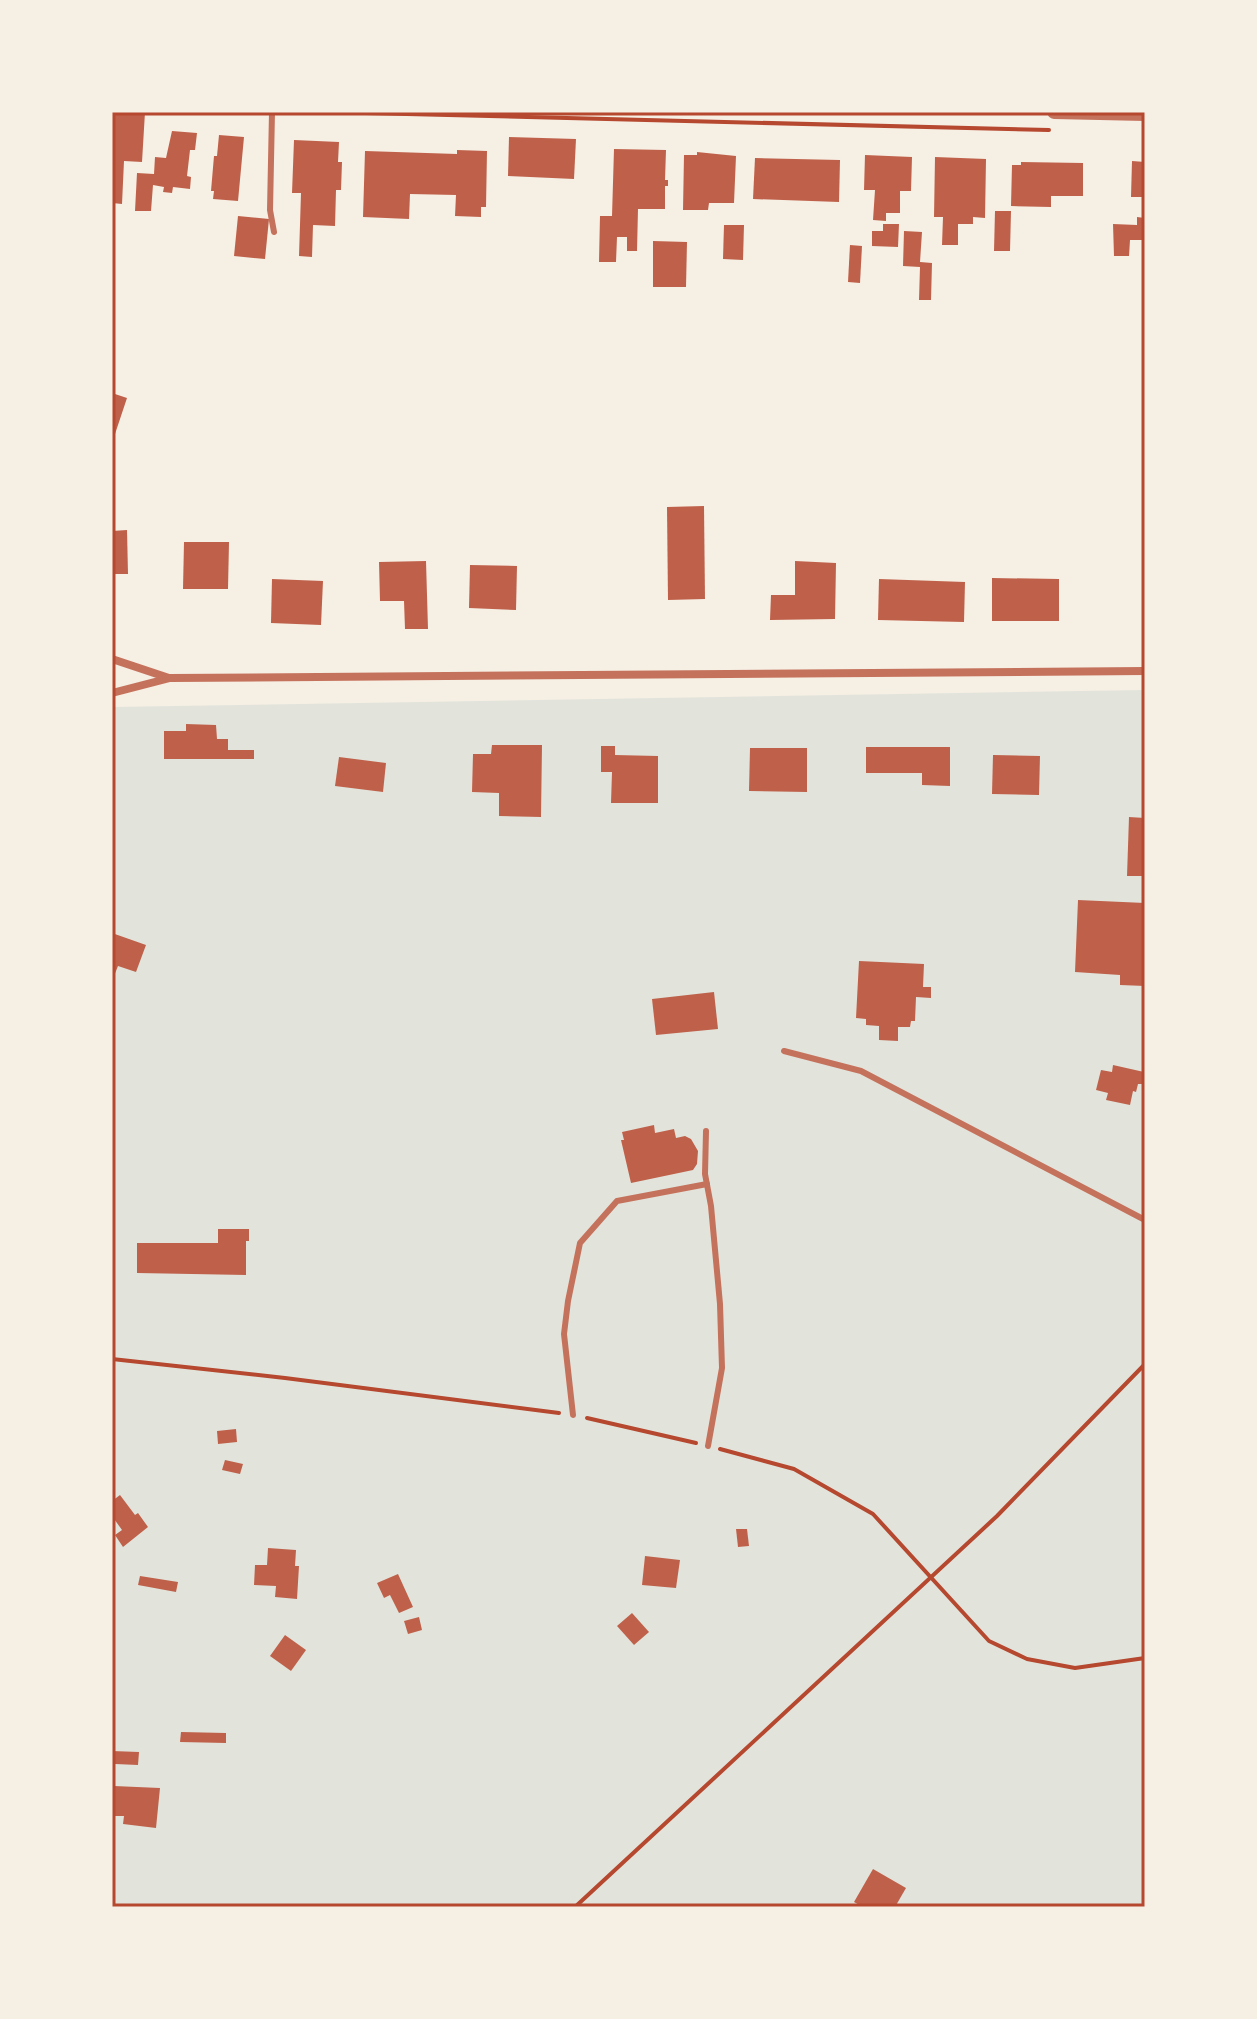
<svg xmlns="http://www.w3.org/2000/svg" width="1257" height="2019" font-family="Raleway,sans-serif">
  <style>
    .green { fill: #e2e4dc }
    .building { fill: #bf614a }
    .lines { fill: none; stroke-linecap: round; stroke-linejoin: round }
    .path { stroke: #b5482f; stroke-width: 4 }
    .service { stroke: #c5725c; stroke-width: 6 }
    .minor { stroke: #c5725c; stroke-width: 8 }
    .tertiary { stroke: #c5725c; stroke-width: 14 }
    .neatline { fill: none; stroke: #b5482f; stroke-width: 3 }
  </style>
  <rect width="100%" height="100%" fill="#f6efe4"/>
  <!-- green -->
  <path class="green" d="M 1145,690 L 1145,1907 L 112,1907 L 112,707 Z"/>
  <!-- building -->
  <g class="building">
    <path d="M 112,112 L 145,112 L 142,162 L 124,161 L 122,204 L 112,203 Z"/>
    <path d="M 172,131 L 197,133 L 195,150 L 190,150 L 187,176 L 191,177 L 190,189 L 173,187 L 172,193 L 163,192 L 164,187 L 153,185 L 151,211 L 135,211 L 137,173 L 154,174 L 155,157 L 166,158 Z"/>
    <path d="M 219,135 L 244,137 L 238,201 L 213,199 L 214,191 L 211,191 L 214,156 L 217,156 Z"/>
    <path d="M 509,137 L 576,139 L 574,179 L 508,176 Z"/>
    <path d="M 294,140 L 339,142 L 338,162 L 342,162 L 341,190 L 336,190 L 335,226 L 313,225 L 312,257 L 299,256 L 301,193 L 292,193 Z"/>
    <path d="M 614,149 L 666,150 L 665,180 L 668,180 L 668,186 L 665,186 L 665,209 L 638,209 L 637,251 L 627,251 L 627,237 L 617,237 L 616,262 L 599,262 L 600,216 L 612,216 Z"/>
    <path d="M 457,150 L 487,151 L 486,207 L 481,207 L 481,217 L 455,216 L 456,195 L 410,194 L 409,219 L 363,217 L 365,151 L 457,154 Z"/>
    <path d="M 697,152 L 736,156 L 734,203 L 709,203 L 708,210 L 683,210 L 684,155 L 697,155 Z"/>
    <path d="M 865,155 L 912,157 L 911,191 L 900,191 L 900,213 L 886,213 L 886,221 L 873,220 L 875,190 L 864,190 Z"/>
    <path d="M 935,157 L 986,159 L 985,218 L 973,217 L 973,224 L 958,224 L 958,245 L 942,245 L 943,217 L 934,217 Z"/>
    <path d="M 755,158 L 840,160 L 839,202 L 753,199 Z"/>
    <path d="M 1132,161 L 1145,162 L 1145,197 L 1131,197 Z"/>
    <path d="M 1021,162 L 1083,163 L 1083,196 L 1051,196 L 1051,207 L 1011,206 L 1012,165 L 1021,165 Z"/>
    <path d="M 995,211 L 1011,211 L 1010,251 L 994,251 Z"/>
    <path d="M 238,216 L 269,219 L 265,259 L 234,256 Z"/>
    <path d="M 1137,217 L 1145,218 L 1145,240 L 1130,240 L 1129,256 L 1114,256 L 1113,224 L 1137,225 Z"/>
    <path d="M 883,224 L 899,224 L 898,247 L 872,246 L 872,231 L 883,231 Z"/>
    <path d="M 724,225 L 744,225 L 743,260 L 723,259 Z"/>
    <path d="M 904,231 L 922,232 L 920,262 L 932,263 L 931,300 L 919,300 L 920,267 L 903,266 Z"/>
    <path d="M 653,241 L 687,242 L 686,287 L 653,287 Z"/>
    <path d="M 850,245 L 862,246 L 860,283 L 848,282 Z"/>
    <path d="M 112,393 L 127,398 L 115,434 L 112,433 Z"/>
    <path d="M 704,506 L 705,599 L 668,600 L 667,507 Z"/>
    <path d="M 127,530 L 128,574 L 112,574 L 112,531 Z"/>
    <path d="M 184,542 L 229,542 L 228,589 L 183,589 Z"/>
    <path d="M 426,561 L 428,629 L 405,629 L 404,601 L 380,601 L 379,562 Z"/>
    <path d="M 795,561 L 836,563 L 835,619 L 770,620 L 771,595 L 795,595 Z"/>
    <path d="M 470,565 L 517,566 L 516,610 L 469,608 Z"/>
    <path d="M 992,578 L 1059,579 L 1059,621 L 992,621 Z"/>
    <path d="M 272,579 L 323,581 L 321,625 L 271,623 Z"/>
    <path d="M 879,579 L 965,582 L 964,622 L 878,620 Z"/>
    <path d="M 186,724 L 216,725 L 217,739 L 228,739 L 228,750 L 254,750 L 254,759 L 164,759 L 164,731 L 186,731 Z"/>
    <path d="M 492,745 L 542,745 L 541,817 L 499,816 L 499,793 L 472,792 L 473,754 L 491,754 Z"/>
    <path d="M 601,746 L 615,746 L 615,755 L 658,756 L 658,803 L 611,803 L 612,772 L 601,772 Z"/>
    <path d="M 866,747 L 950,747 L 950,786 L 922,785 L 922,773 L 866,773 Z"/>
    <path d="M 750,748 L 807,748 L 807,792 L 749,791 Z"/>
    <path d="M 993,755 L 1040,756 L 1039,795 L 992,794 Z"/>
    <path d="M 339,757 L 386,763 L 383,792 L 335,786 Z"/>
    <path d="M 1129,817 L 1145,818 L 1145,876 L 1127,876 Z"/>
    <path d="M 1078,900 L 1145,903 L 1145,986 L 1120,985 L 1120,975 L 1075,972 Z"/>
    <path d="M 112,933 L 146,945 L 136,972 L 118,966 L 114,976 L 112,975 Z"/>
    <path d="M 859,961 L 924,964 L 923,987 L 931,987 L 931,998 L 916,997 L 915,1021 L 911,1021 L 910,1027 L 898,1027 L 898,1041 L 879,1040 L 879,1026 L 866,1025 L 866,1019 L 856,1018 Z"/>
    <path d="M 714,992 L 718,1029 L 656,1035 L 652,999 Z"/>
    <path d="M 1113,1065 L 1144,1072 L 1142,1084 L 1138,1084 L 1136,1092 L 1133,1091 L 1130,1105 L 1106,1100 L 1108,1093 L 1096,1090 L 1101,1070 L 1112,1072 Z"/>
    <path d="M 654,1125 L 655,1133 L 674,1129 L 676,1138 L 685,1136 L 691,1139 L 698,1151 L 697,1164 L 693,1170 L 631,1183 L 621,1140 L 624,1140 L 622,1132 Z"/>
    <path d="M 218,1229 L 249,1229 L 249,1241 L 246,1241 L 246,1275 L 137,1273 L 137,1243 L 218,1243 Z"/>
    <path d="M 236,1429 L 237,1442 L 218,1444 L 217,1431 Z"/>
    <path d="M 225,1460 L 243,1464 L 240,1474 L 222,1470 Z"/>
    <path d="M 120,1495 L 135,1515 L 138,1513 L 148,1527 L 123,1547 L 115,1535 L 122,1530 L 112,1516 L 112,1501 Z"/>
    <path d="M 736,1529 L 747,1529 L 749,1546 L 738,1547 Z"/>
    <path d="M 268,1548 L 296,1550 L 295,1566 L 299,1566 L 297,1599 L 275,1597 L 276,1586 L 254,1585 L 255,1565 L 267,1565 Z"/>
    <path d="M 645,1556 L 680,1560 L 676,1588 L 642,1585 Z"/>
    <path d="M 398,1574 L 413,1607 L 399,1613 L 390,1595 L 384,1598 L 377,1583 Z"/>
    <path d="M 140,1576 L 178,1582 L 176,1592 L 138,1585 Z"/>
    <path d="M 632,1613 L 649,1632 L 634,1645 L 617,1626 Z"/>
    <path d="M 419,1617 L 422,1630 L 408,1634 L 404,1621 Z"/>
    <path d="M 285,1635 L 306,1650 L 291,1671 L 270,1656 Z"/>
    <path d="M 181,1732 L 226,1733 L 226,1743 L 180,1742 Z"/>
    <path d="M 112,1751 L 139,1752 L 138,1765 L 115,1764 L 114,1772 L 112,1772 Z"/>
    <path d="M 114,1786 L 160,1788 L 156,1828 L 123,1824 L 124,1816 L 112,1816 Z"/>
    <path d="M 873,1869 L 906,1888 L 895,1907 L 863,1907 L 854,1902 Z"/>
  </g>
  <g class="lines">
    <!-- path -->
    <g class="path">
      <path d="M 324,112 L 1049,130"/>
      <path d="M 112,1359 L 285,1378 L 559,1413"/>
      <path d="M 587,1418 L 696,1443"/>
      <path d="M 720,1449 L 794,1469 L 873,1514 L 989,1641 L 1027,1659 L 1075,1668 L 1145,1658"/>
      <path d="M 575,1907 L 997,1516 L 1145,1364"/>
    </g>
    <!-- service -->
    <g class="service">
      <path d="M 272,112 L 270,210 L 274,232"/>
      <path d="M 784,1051 L 861,1071 L 1145,1220"/>
      <path d="M 706,1131 L 705,1174 L 711,1206 L 720,1304 L 722,1368 L 708,1446"/>
      <path d="M 573,1415 L 564,1334 L 568,1301 L 580,1243 L 617,1201 L 707,1184"/>
    </g>
    <!-- minor -->
    <g class="minor">
      <path d="M 112,659 L 169,678"/>
      <path d="M 112,693 L 170,678 L 1145,671"/>
    </g>
    <!-- tertiary -->
    <path class="tertiary" d="M 1054,112 L 1145,114"/>
  </g>
  <!-- border -->
  <rect width="1257" height="2019" fill="none" stroke="#f6efe4" stroke-width="228"/>
  <rect x="114" y="114" width="1029" height="1791" class="neatline"/>
</svg>
